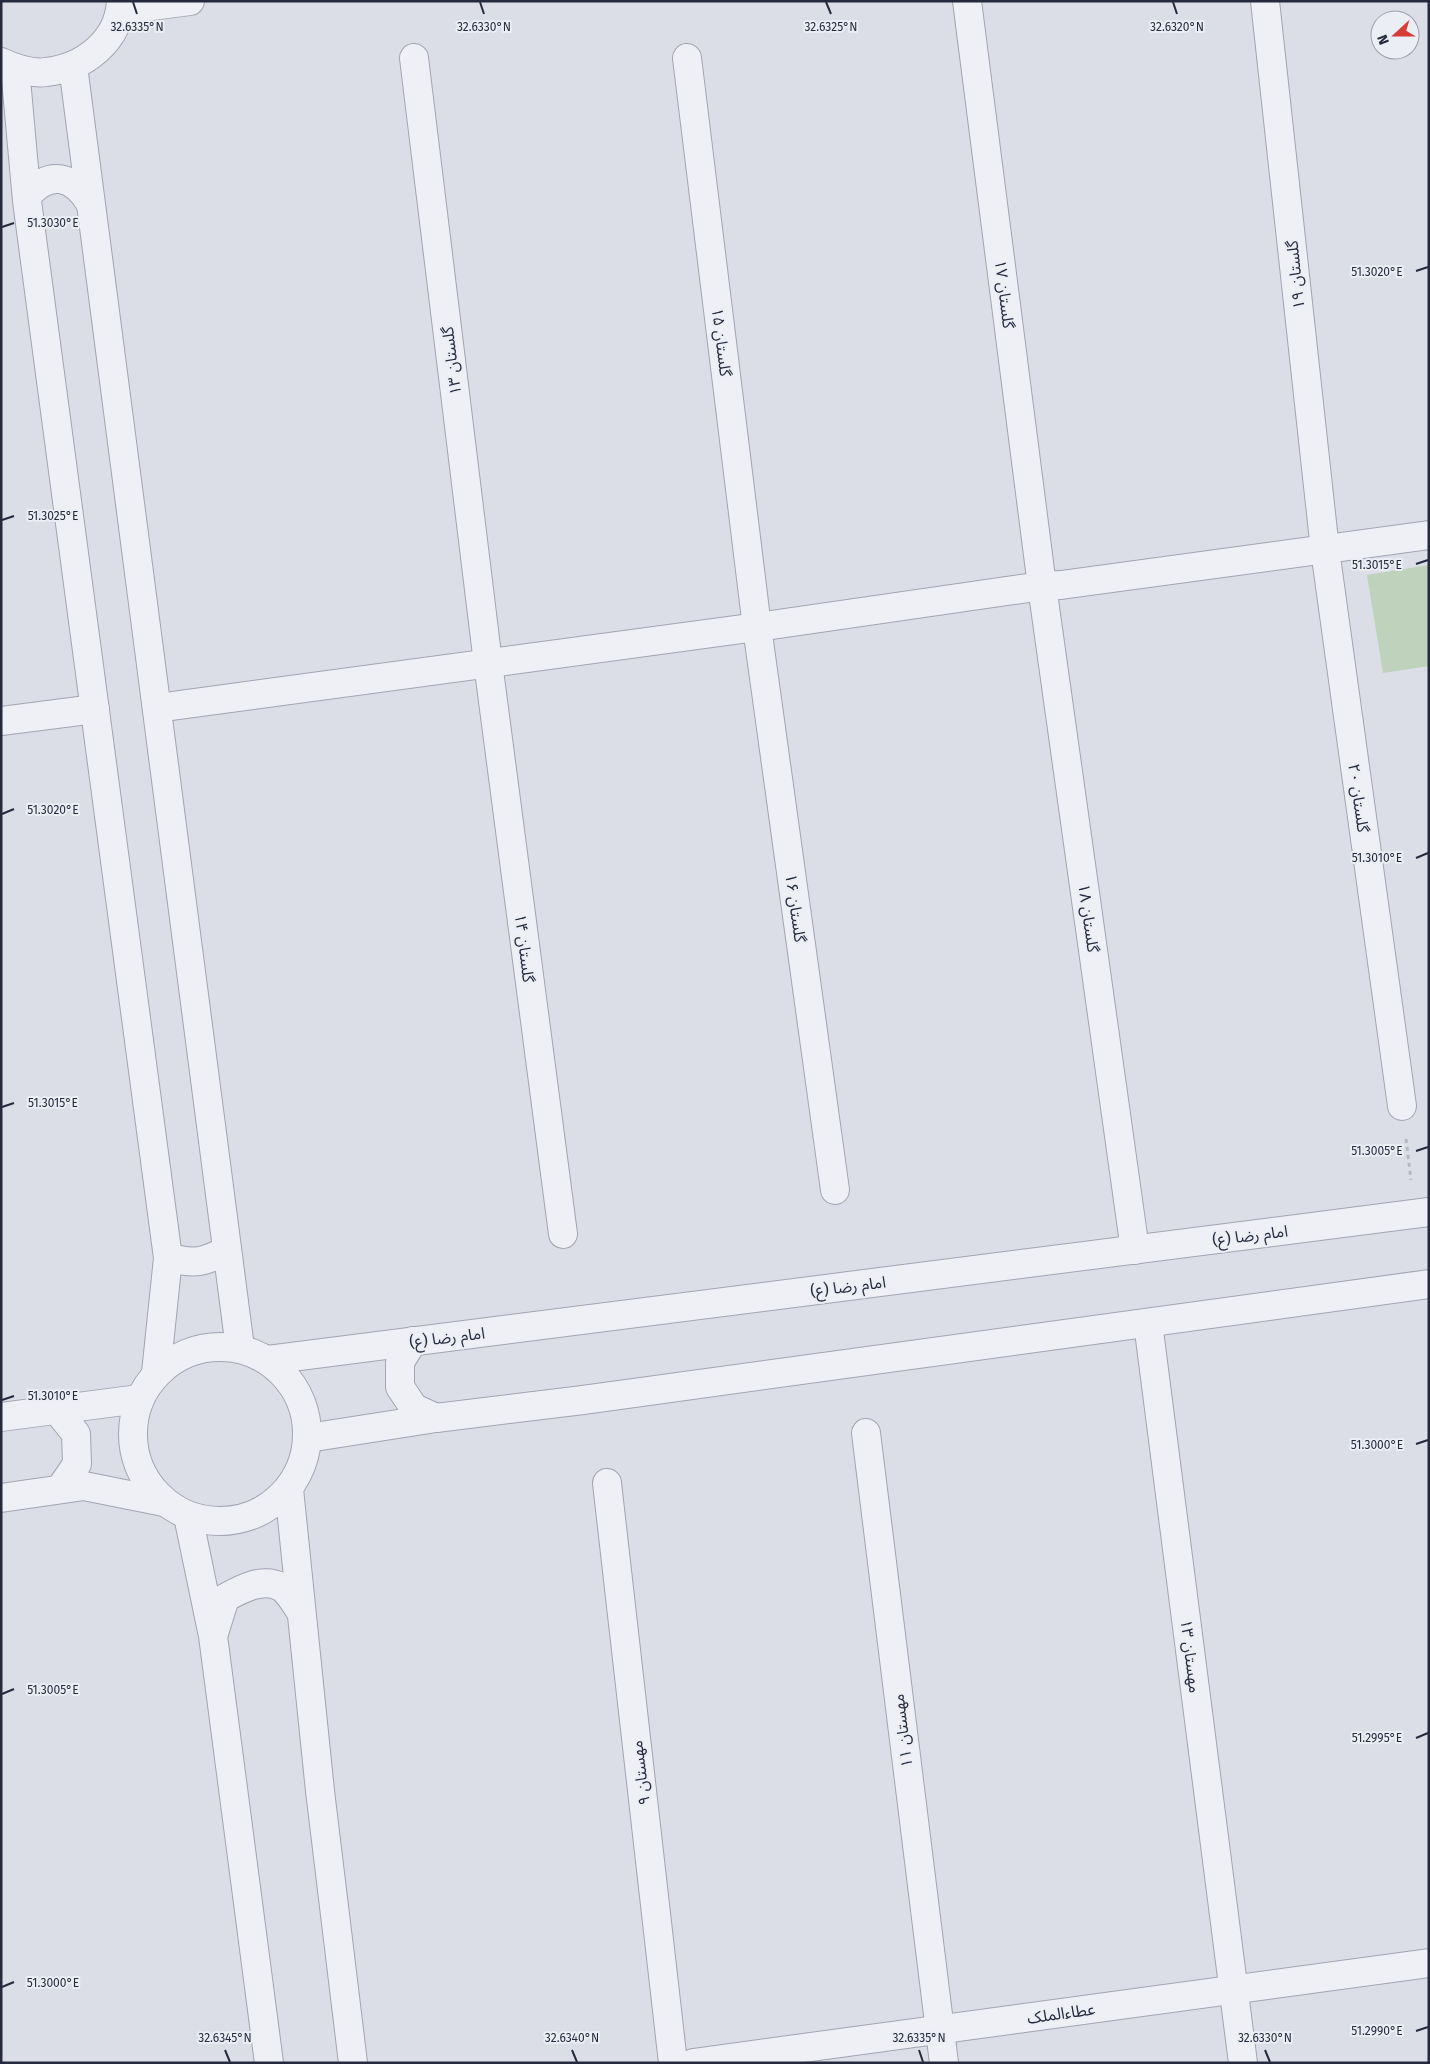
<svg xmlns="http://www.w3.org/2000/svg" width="1430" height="2064" font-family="'Fira Sans','Noto Sans Arabic',sans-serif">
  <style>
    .green { fill: #bed2bc }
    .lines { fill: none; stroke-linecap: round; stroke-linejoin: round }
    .minor-casing { stroke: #a1a4b1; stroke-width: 30 }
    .path { stroke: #b6b9c2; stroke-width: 3; stroke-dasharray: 4 4; stroke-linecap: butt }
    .minor { stroke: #eff0f5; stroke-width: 28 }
    .ticks { fill: none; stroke: #252a3e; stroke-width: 2 }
    .labels { text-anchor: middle; stroke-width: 4; stroke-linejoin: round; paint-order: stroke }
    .street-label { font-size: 16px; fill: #252a3e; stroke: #ebeef5 }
    .ticks-label { font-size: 12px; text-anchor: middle; fill: #252a3e; stroke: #ebeef5; stroke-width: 4; stroke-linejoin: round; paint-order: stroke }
  </style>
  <rect width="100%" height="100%" fill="#dcdee7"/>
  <!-- green -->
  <path class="green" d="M 1429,565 L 1429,666 L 1383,673 L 1367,575 Z"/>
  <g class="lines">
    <defs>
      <g id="minor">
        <path d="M 967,1 L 1042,586 L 1135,1250"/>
        <path d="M 1265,1 L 1325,550 L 1402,1106"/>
        <path d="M 121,10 L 190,1"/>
        <path d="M 414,58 L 488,663 L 563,1234"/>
        <path d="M 687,58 L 757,627 L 835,1190"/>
        <path d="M 1,62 C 14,68 31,74 46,72 C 84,68 119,41 121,1"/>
        <path d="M 73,66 L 240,1348"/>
        <path d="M 15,68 L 27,201 L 168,1258 L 156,1373"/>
        <path d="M 27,196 C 49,170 73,175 90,203"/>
        <path d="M 157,708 L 757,627 L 1042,586 L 1061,585 L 1429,535"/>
        <path d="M 1,721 L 95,709"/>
        <path d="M 168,1258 C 195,1264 203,1263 227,1250"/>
        <path d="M 1148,1323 L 1243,2063"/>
        <path d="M 413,1341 L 400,1362 L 400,1387 L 414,1408 L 436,1418"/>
        <circle cx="220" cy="1434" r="87"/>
        <path d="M 268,1360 L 1429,1212"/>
        <path d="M 57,1410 L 76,1434 L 77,1464 L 60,1489"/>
        <path d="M 1,1417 L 139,1399"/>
        <path d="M 866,1433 L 944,2063"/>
        <path d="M 308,1438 L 436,1418 L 583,1400 L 1429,1284"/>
        <path d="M 607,1483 L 673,2063"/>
        <path d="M 289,1489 L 320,1791 L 353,2063"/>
        <path d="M 1,1498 L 84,1486 L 164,1502"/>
        <path d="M 188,1516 L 213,1636 L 269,2063"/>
        <path d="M 214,1633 L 225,1598 C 241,1589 263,1577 281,1587 C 289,1592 296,1605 301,1612"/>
        <path d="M 693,2063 L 1429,1963"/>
      </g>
    </defs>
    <!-- minor casing -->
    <use href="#minor" class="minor-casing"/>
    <!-- path -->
    <path class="path" d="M 1406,1139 L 1411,1180"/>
    <!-- minor -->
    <use href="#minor" class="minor"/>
  </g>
  <!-- ticks -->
  <path class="ticks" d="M 133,2 L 137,14M 480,2 L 484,14M 826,2 L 831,14M 1173,2 L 1177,14M 2,227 L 14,223M 1416,271 L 1428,267M 2,520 L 14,516M 1416,564 L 1428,560M 2,814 L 14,809M 1416,858 L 1428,853M 2,1107 L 14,1103M 1416,1151 L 1428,1147M 2,1400 L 14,1396M 1416,1444 L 1428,1440M 2,1694 L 14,1689M 1416,1738 L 1428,1733M 2,1987 L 14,1982M 1416,2031 L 1428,2027M 225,2050 L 230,2062M 572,2050 L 577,2062M 919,2050 L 923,2062M 1265,2050 L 1270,2062"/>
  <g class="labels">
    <!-- street labels -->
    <g class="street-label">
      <text transform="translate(1295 275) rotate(-96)" y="6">گلستان ۱۹</text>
      <text transform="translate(1005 294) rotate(83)" y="6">گلستان ۱۷</text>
      <text transform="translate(722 342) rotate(83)" y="6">گلستان ۱۵</text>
      <text transform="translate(451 361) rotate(-97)" y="6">گلستان ۱۳</text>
      <text transform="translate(1359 798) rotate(82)" y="6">گلستان ۲۰</text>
      <text transform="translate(796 908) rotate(82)" y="6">گلستان ۱۶</text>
      <text transform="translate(1089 918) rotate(82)" y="6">گلستان ۱۸</text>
      <text transform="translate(525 948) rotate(83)" y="6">گلستان ۱۴</text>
      <text transform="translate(1250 1235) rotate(-7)" y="6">امام رضا (ع)</text>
      <text transform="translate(848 1286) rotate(-7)" y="6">امام رضا (ع)</text>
      <text transform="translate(447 1337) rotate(-7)" y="6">امام رضا (ع)</text>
      <text transform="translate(1191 1656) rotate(83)" y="6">مهستان ۱۳</text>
      <text transform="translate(902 1731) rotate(-97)" y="6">مهستان ۱۱</text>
      <text transform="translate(640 1773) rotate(-97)" y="6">مهستان ۹</text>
      <text transform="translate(1061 2013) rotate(-8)" y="6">عطاءالملک</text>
    </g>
  </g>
  <g class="ticks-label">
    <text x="137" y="31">32.6335°N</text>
    <text x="484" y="31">32.6330°N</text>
    <text x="831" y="31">32.6325°N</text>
    <text x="1177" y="31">32.6320°N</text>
    <text x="53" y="227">51.3030°E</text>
    <text x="1377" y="276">51.3020°E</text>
    <text x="53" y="520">51.3025°E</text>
    <text x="1377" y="569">51.3015°E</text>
    <text x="53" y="814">51.3020°E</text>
    <text x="1377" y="862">51.3010°E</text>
    <text x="53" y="1107">51.3015°E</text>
    <text x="1377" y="1155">51.3005°E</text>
    <text x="53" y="1400">51.3010°E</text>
    <text x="1377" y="1449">51.3000°E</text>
    <text x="53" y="1694">51.3005°E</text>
    <text x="1377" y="1742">51.2995°E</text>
    <text x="53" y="1987">51.3000°E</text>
    <text x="1377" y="2035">51.2990°E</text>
    <text x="225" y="2042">32.6345°N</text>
    <text x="572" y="2042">32.6340°N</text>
    <text x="919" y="2042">32.6335°N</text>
    <text x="1265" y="2042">32.6330°N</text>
  </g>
  <!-- border -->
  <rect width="1430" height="2064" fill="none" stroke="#252a3e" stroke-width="5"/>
  <!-- north arrow -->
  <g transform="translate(1395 35) rotate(249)"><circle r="24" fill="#ebeef5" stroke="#9ca0ac"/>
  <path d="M0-4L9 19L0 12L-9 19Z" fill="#d73b37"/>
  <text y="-8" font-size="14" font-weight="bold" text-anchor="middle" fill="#252a3e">N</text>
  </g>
</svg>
